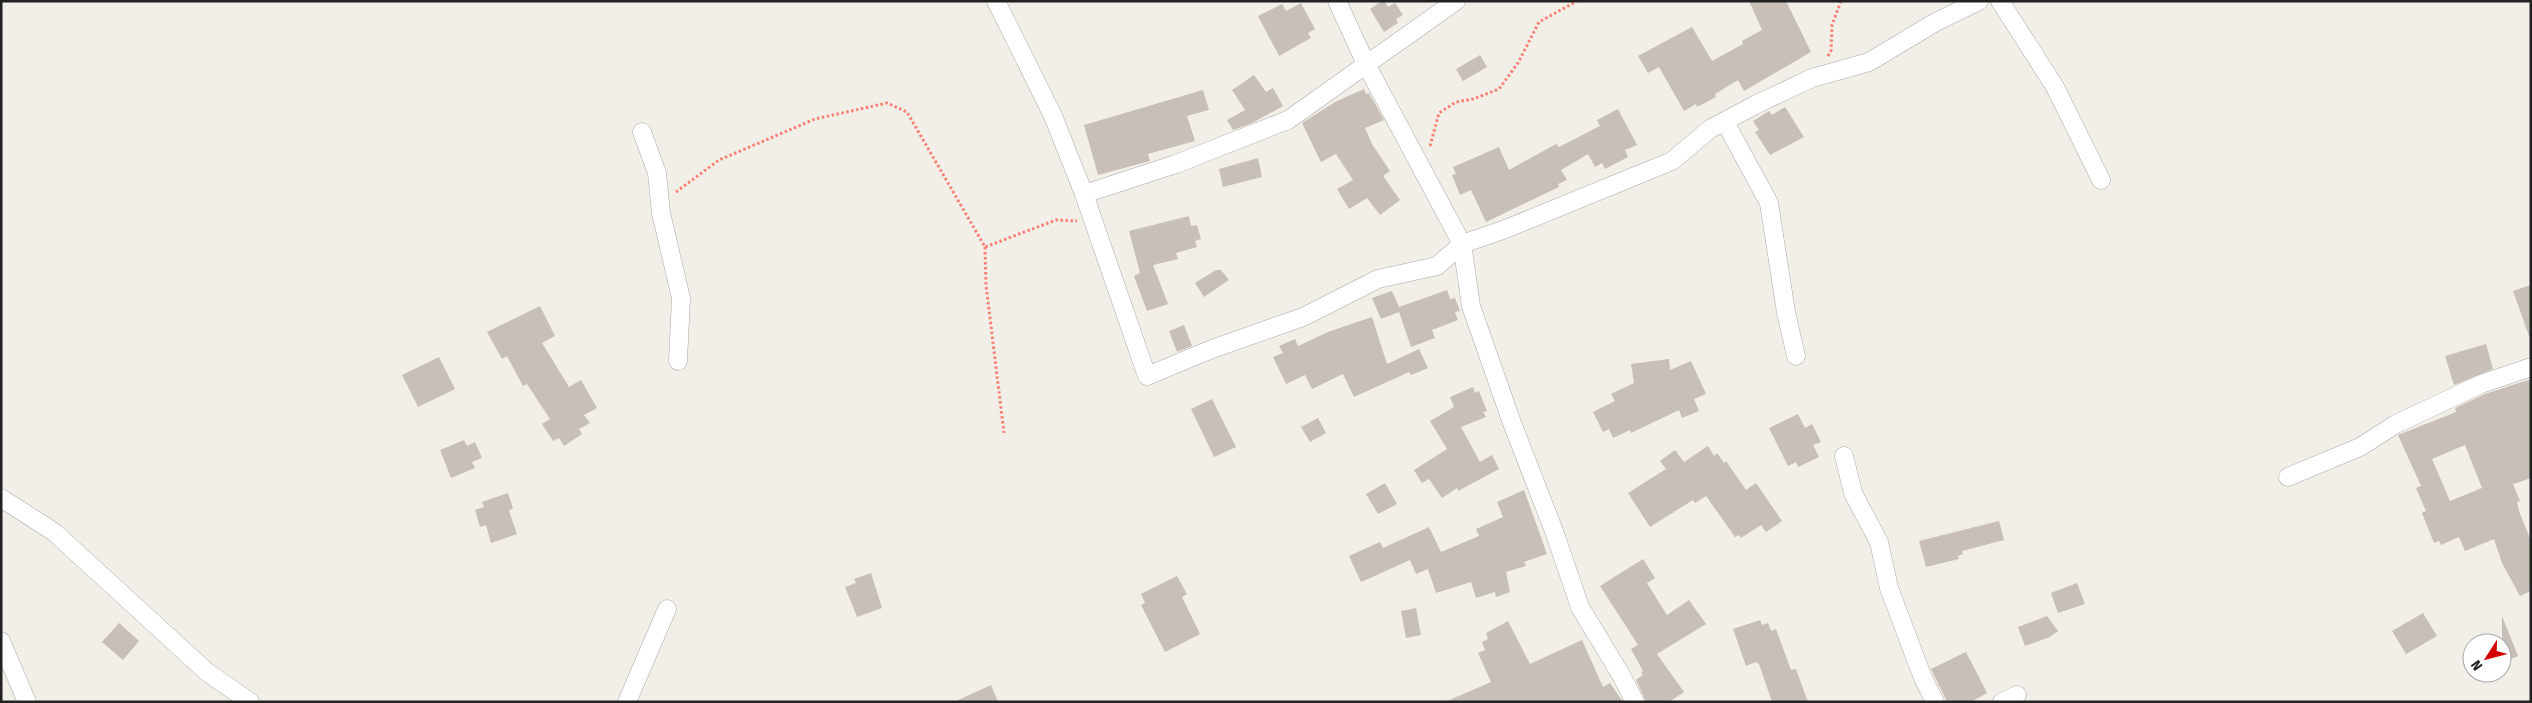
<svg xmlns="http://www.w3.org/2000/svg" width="2532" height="703" font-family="'Fira Sans Condensed',sans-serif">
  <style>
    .building { fill: #c7bfb8; fill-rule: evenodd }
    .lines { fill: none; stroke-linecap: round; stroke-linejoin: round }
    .minor-casing { stroke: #a9a9a9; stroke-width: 19 }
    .path { stroke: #fa8072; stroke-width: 3; stroke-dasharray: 2.5 2.5; stroke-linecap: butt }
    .minor { stroke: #fff; stroke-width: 18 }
  </style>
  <rect width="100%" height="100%" fill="#f2efe9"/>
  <!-- building -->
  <g class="building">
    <path d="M 1382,1 L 1385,1 L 1388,7 L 1395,3 L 1403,15 L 1396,19 L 1398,23 L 1384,32 L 1370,9 Z"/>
    <path d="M 1749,1 L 1786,1 L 1811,52 L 1744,91 L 1738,80 L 1715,94 L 1716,97 L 1697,107 L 1696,104 L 1684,111 L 1659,67 L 1648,73 L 1638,56 L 1692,27 L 1712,61 L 1743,44 L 1742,41 L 1762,30 Z"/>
    <path d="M 1301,3 L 1315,29 L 1308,33 L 1311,38 L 1279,56 L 1258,16 L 1282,4 L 1286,11 Z"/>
    <path d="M 1480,55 L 1487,67 L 1463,81 L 1456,69 Z"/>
    <path d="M 1254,75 L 1266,92 L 1273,88 L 1283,106 L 1252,123 L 1233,130 L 1227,120 L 1245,110 L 1232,90 Z"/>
    <path d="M 1364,89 L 1366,94 L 1369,93 L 1384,120 L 1365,128 L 1372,144 L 1390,171 L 1383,176 L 1400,200 L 1380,215 L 1367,198 L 1349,209 L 1337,189 L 1353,180 L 1336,154 L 1321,162 L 1302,123 L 1335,102 Z"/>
    <path d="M 1203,90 L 1209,110 L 1187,116 L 1195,141 L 1148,154 L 1150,161 L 1098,175 L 1084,125 Z"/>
    <path d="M 1785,107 L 1804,137 L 1770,155 L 1755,132 L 1759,130 L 1753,121 L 1769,111 L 1772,115 Z"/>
    <path d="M 1618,109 L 1637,145 L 1625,150 L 1628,157 L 1605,169 L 1602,163 L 1595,167 L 1588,154 L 1561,170 L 1567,180 L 1558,184 L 1559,187 L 1486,222 L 1471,190 L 1460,195 L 1452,175 L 1456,174 L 1453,167 L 1499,147 L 1509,170 L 1556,144 L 1559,147 L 1600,126 L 1597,120 Z"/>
    <path d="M 1258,158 L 1262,177 L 1223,187 L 1219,169 Z"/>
    <path d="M 1189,216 L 1191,226 L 1197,225 L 1201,239 L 1195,241 L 1197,247 L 1176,253 L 1178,259 L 1153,265 L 1168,304 L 1147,311 L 1134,276 L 1140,273 L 1129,231 Z"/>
    <path d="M 1216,270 L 1221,270 L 1229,280 L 1204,297 L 1195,283 Z"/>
    <path d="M 2531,285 L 2531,335 L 2529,336 L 2513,291 Z"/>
    <path d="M 1447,290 L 1450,299 L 1455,298 L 1460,311 L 1455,312 L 1458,320 L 1432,330 L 1435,338 L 1411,347 L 1399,312 L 1381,319 L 1372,298 L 1392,291 L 1399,307 Z"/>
    <path d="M 540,306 L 555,336 L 542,343 L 569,387 L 581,380 L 597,408 L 584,415 L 590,423 L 579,429 L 582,434 L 564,446 L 559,438 L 553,441 L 542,424 L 550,419 L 527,384 L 523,386 L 507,356 L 502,359 L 487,332 Z"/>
    <path d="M 1372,317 L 1387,364 L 1419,349 L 1428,368 L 1411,375 L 1409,372 L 1354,397 L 1343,374 L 1312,389 L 1305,375 L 1286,384 L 1273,357 L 1283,353 L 1279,346 L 1295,339 L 1298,346 L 1328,332 Z"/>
    <path d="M 1184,325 L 1192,346 L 1177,352 L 1169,331 Z"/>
    <path d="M 2486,344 L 2493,369 L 2454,385 L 2445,356 Z"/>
    <path d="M 439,357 L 455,389 L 418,407 L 402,375 Z"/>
    <path d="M 1669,359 L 1670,370 L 1691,361 L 1706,394 L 1694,399 L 1699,411 L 1682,418 L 1679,410 L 1631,433 L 1630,430 L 1613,438 L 1609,429 L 1603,432 L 1593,412 L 1615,401 L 1611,394 L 1634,383 L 1631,364 Z"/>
    <path d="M 2531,379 L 2531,478 L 2513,484 L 2520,501 L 2517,502 L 2519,511 L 2531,541 L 2531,591 L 2520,596 L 2502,563 L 2494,539 L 2465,551 L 2459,537 L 2441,545 L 2439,541 L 2434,543 L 2422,513 L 2426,511 L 2416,488 L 2421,486 L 2398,435 L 2456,412 L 2455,408 L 2485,394 ZM 2465,445 L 2482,488 L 2450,501 L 2432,459 Z"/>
    <path d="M 1473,387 L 1475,393 L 1479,391 L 1487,411 L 1483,412 L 1486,417 L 1461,427 L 1480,462 L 1492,455 L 1499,469 L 1458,491 L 1457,488 L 1442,498 L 1429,479 L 1422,483 L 1414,470 L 1447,449 L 1430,421 L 1454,407 L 1450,397 Z"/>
    <path d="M 1212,399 L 1236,447 L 1214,457 L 1191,409 Z"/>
    <path d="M 1798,414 L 1805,428 L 1812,424 L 1821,442 L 1813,445 L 1819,457 L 1798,467 L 1796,462 L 1788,466 L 1769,428 Z"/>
    <path d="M 1318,418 L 1326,433 L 1310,442 L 1301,427 Z"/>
    <path d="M 464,440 L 467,446 L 475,442 L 482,458 L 472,462 L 475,468 L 451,478 L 440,450 Z"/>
    <path d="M 1708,446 L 1714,456 L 1717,453 L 1724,463 L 1726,461 L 1746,490 L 1756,483 L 1782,521 L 1766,532 L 1761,525 L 1741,538 L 1739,535 L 1735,537 L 1706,496 L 1695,503 L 1693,500 L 1650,527 L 1628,493 L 1666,469 L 1660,461 L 1675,450 L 1684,462 Z"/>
    <path d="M 1385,483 L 1397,504 L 1378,514 L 1366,494 Z"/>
    <path d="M 1524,490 L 1547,554 L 1524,562 L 1526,566 L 1506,572 L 1510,592 L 1496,597 L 1495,592 L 1476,598 L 1471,582 L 1436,593 L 1428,569 L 1416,574 L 1410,560 L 1361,582 L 1349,556 L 1380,542 L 1383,548 L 1429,527 L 1441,552 L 1479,536 L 1476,529 L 1503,517 L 1497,502 Z"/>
    <path d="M 508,493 L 513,508 L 509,511 L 517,534 L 491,543 L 486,525 L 480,527 L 475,510 L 484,507 L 482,502 Z"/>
    <path d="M 1999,521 L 2004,540 L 1962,551 L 1963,554 L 1958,556 L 1959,559 L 1926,567 L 1919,541 Z"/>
    <path d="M 1643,559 L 1655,578 L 1647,583 L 1667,615 L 1689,600 L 1706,624 L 1657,654 L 1684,692 L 1669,702 L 1646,702 L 1636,680 L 1643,675 L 1641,672 L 1643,671 L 1631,649 L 1638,645 L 1600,586 Z"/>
    <path d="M 871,573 L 882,608 L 857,617 L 845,587 L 856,583 L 854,579 Z"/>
    <path d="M 1177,576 L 1187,594 L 1182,597 L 1200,634 L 1165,652 L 1141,605 L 1145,603 L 1141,594 Z"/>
    <path d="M 2077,583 L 2085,604 L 2058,613 L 2051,593 Z"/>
    <path d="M 1416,608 L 1421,635 L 1406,638 L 1401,611 Z"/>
    <path d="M 2423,613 L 2437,636 L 2406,654 L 2392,631 Z"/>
    <path d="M 2047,616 L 2058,631 L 2050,637 L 2025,646 L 2018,627 Z"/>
    <path d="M 2502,616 L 2518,656 L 2502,663 Z"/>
    <path d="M 1760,620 L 1762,625 L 1768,623 L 1771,631 L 1776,629 L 1791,670 L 1796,669 L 1808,702 L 1772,702 L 1759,664 L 1756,662 L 1746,666 L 1733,629 Z"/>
    <path d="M 1508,621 L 1530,664 L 1582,640 L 1603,687 L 1610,683 L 1623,702 L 1445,702 L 1491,682 L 1478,653 L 1485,650 L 1482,642 L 1488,639 L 1486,633 Z"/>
    <path d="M 119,623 L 139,641 L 123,660 L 102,642 Z"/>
    <path d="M 1966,652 L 1987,693 L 1971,702 L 1947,702 L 1931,669 Z"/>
    <path d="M 991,685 L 998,702 L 954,702 Z"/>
  </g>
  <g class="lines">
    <defs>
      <g id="minor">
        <path d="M 996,1 L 1053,116 L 1084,194 L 1147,376 L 1212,349 L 1303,317 L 1378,279 L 1437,266 L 1462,244 L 1503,230 L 1672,161 L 1710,129 L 1755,105 L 1812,78 L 1869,62 L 1934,23 L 1979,1"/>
        <path d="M 1337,1 L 1367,66 L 1462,244 L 1471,306 L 1512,423 L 1554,531 L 1580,607 L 1621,675 L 1635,702"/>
        <path d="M 2000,1 L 2055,87 L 2101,180"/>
        <path d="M 1725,122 L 1769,203 L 1786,312 L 1796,356"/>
        <path d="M 642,132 L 657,173 L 661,213 L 681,298 L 678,361"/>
        <path d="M 1084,194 L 1176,164 L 1288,120 L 1456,1"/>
        <path d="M 1844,456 L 1853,493 L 1879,542 L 1889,588 L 1923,678 L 1935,702"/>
        <path d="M 2288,477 L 2360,447 L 2396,424 L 2481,384 L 2531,367"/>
        <path d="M 1,498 L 54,532 L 207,672 L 250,702"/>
        <path d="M 1,641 L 27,702"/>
        <path d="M 627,702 L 667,609"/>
        <path d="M 2002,702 L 2017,695"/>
      </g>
    </defs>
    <!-- minor casing -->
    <use href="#minor" class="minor-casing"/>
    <!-- path -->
    <g class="path">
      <path d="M 1828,56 L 1831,51 L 1832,25 L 1841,1"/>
      <path d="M 1430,146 L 1439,113 L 1456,102 L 1473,99 L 1499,89 L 1518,63 L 1539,22 L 1577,1"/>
      <path d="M 676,192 L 719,160 L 815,119 L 887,103 L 907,112 L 985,247 L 1056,220 L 1077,221"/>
      <path d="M 985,247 L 986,285 L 1004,433"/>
    </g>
    <!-- minor -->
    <use href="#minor" class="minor"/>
  </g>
  <!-- border -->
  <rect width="2532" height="703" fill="none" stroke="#222222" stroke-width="5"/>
  <!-- north arrow -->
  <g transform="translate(2487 658) rotate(234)"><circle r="24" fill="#ffffff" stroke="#a7a7a7"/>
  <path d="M0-4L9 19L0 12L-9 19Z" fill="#d40000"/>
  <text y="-8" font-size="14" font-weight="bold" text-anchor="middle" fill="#222222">N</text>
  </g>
</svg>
